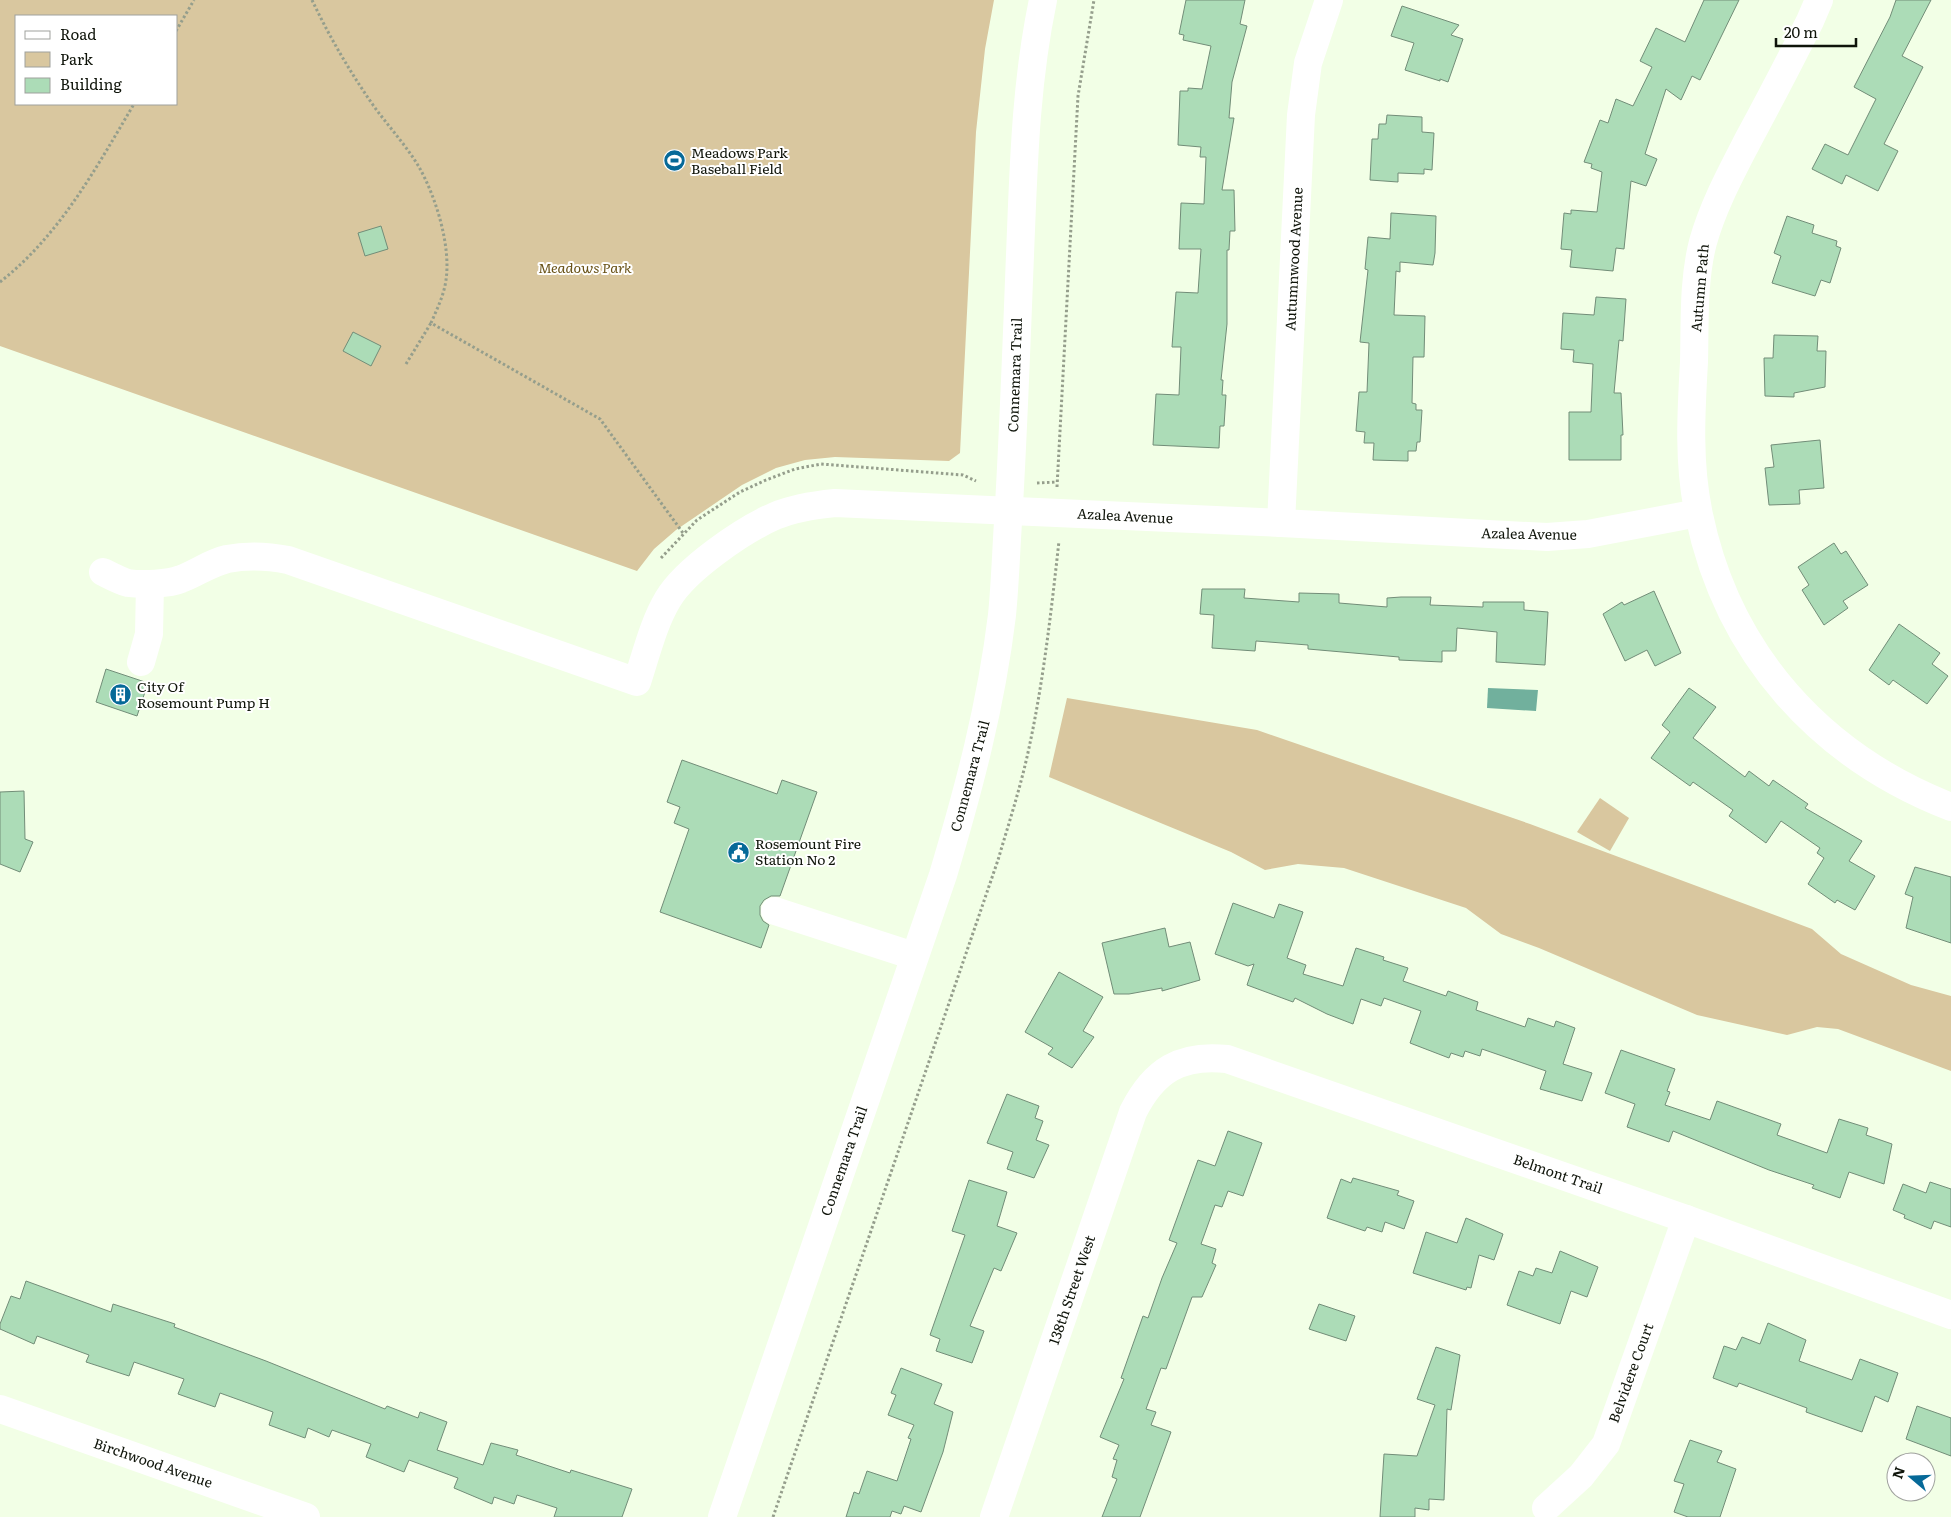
<svg xmlns="http://www.w3.org/2000/svg" width="1951" height="1517" font-family="Literata,serif">
  <style>
    .green { fill: #d9c79f; fill-rule: evenodd }
    .water { fill: #71b09d }
    .building { fill: #acdcb7; stroke: #728d78 }
    .lines { fill: none; stroke-linecap: round; stroke-linejoin: round }
    .path { stroke: #959e8c; stroke-width: 3; stroke-dasharray: 2.5 2.5; stroke-linecap: butt }
    .minor { stroke: #fff; stroke-width: 28 }
    .labels { text-anchor: middle; stroke-width: 4; stroke-linejoin: round; paint-order: stroke }
    .poi-label { font-size: 14px; fill: #0f140a; stroke: #fff; text-anchor: start }
    .street-label { font-size: 14px; fill: #0f140a; stroke: #fff }
    .park-label { font-size: 14px; font-style: italic; fill: #685115; stroke: #fff }
  </style>
  <rect width="100%" height="100%" fill="#f2ffe6"/>
  <!-- green -->
  <g class="green">
    <path d="M 0,0 L 994,0 L 985,49 L 976,132 L 960,453 L 949,461 L 835,457 L 805,460 L 776,468 L 742,485 L 676,530 L 654,549 L 637,571 L 0,346 ZM 16,16 L 176,16 L 176,104 L 16,104 Z"/>
    <path d="M 1067,698 L 1257,730 L 1530,824 L 1812,929 L 1841,954 L 1911,985 L 1951,996 L 1951,1071 L 1838,1029 L 1817,1027 L 1787,1035 L 1697,1015 L 1539,948 L 1501,934 L 1466,908 L 1344,868 L 1298,864 L 1265,870 L 1231,852 L 1049,777 Z"/>
    <path d="M 1600,798 L 1629,818 L 1610,851 L 1577,832 Z"/>
  </g>
  <!-- water -->
  <path class="water" d="M 1488,688 L 1538,690 L 1536,711 L 1487,708 Z"/>
  <!-- building -->
  <g class="building">
    <path d="M 1186,0 L 1245,0 L 1240,24 L 1247,26 L 1232,82 L 1229,118 L 1234,118 L 1222,190 L 1234,190 L 1235,231 L 1230,231 L 1229,250 L 1227,250 L 1227,324 L 1221,380 L 1223,380 L 1222,395 L 1226,395 L 1224,426 L 1220,426 L 1219,448 L 1153,445 L 1156,394 L 1179,395 L 1181,347 L 1172,347 L 1176,292 L 1198,293 L 1201,249 L 1179,249 L 1181,203 L 1204,204 L 1206,157 L 1200,157 L 1201,147 L 1178,145 L 1180,91 L 1188,91 L 1188,88 L 1202,89 L 1211,46 L 1183,40 L 1184,35 L 1179,34 Z"/>
    <path d="M 1704,0 L 1739,0 L 1700,80 L 1692,76 L 1681,100 L 1666,89 L 1645,154 L 1657,159 L 1646,186 L 1631,181 L 1624,249 L 1616,248 L 1613,271 L 1570,267 L 1572,250 L 1561,249 L 1564,213 L 1571,214 L 1571,210 L 1597,212 L 1602,172 L 1591,168 L 1592,164 L 1584,162 L 1600,120 L 1608,123 L 1616,99 L 1633,106 L 1652,67 L 1640,61 L 1656,28 L 1685,42 Z"/>
    <path d="M 1896,0 L 1931,0 L 1902,56 L 1923,67 L 1884,144 L 1898,151 L 1878,191 L 1846,175 L 1842,184 L 1812,169 L 1825,144 L 1848,155 L 1876,99 L 1854,87 L 1890,17 Z"/>
    <path d="M 1402,6 L 1459,25 L 1451,35 L 1463,39 L 1448,82 L 1440,79 L 1440,81 L 1405,70 L 1414,43 L 1391,36 Z"/>
    <path d="M 1387,115 L 1422,117 L 1422,132 L 1434,133 L 1432,170 L 1424,169 L 1424,174 L 1398,173 L 1398,182 L 1370,180 L 1372,139 L 1378,139 L 1379,124 L 1386,124 Z"/>
    <path d="M 1391,213 L 1436,216 L 1435,253 L 1433,265 L 1400,262 L 1400,272 L 1396,271 L 1394,315 L 1425,316 L 1424,357 L 1413,357 L 1412,403 L 1416,404 L 1416,410 L 1422,410 L 1420,442 L 1417,442 L 1416,451 L 1408,451 L 1408,461 L 1373,460 L 1374,443 L 1364,443 L 1365,432 L 1356,431 L 1359,392 L 1367,392 L 1369,343 L 1360,342 L 1368,270 L 1365,269 L 1368,237 L 1390,239 Z"/>
    <path d="M 1787,216 L 1814,225 L 1812,233 L 1837,241 L 1836,246 L 1841,248 L 1830,283 L 1821,280 L 1815,296 L 1772,283 L 1781,256 L 1774,253 Z"/>
    <path d="M 381,226 L 388,249 L 365,256 L 358,233 Z"/>
    <path d="M 1596,297 L 1626,299 L 1623,341 L 1619,340 L 1614,393 L 1621,393 L 1623,435 L 1621,435 L 1621,460 L 1569,460 L 1569,412 L 1591,412 L 1593,364 L 1573,362 L 1574,350 L 1561,349 L 1563,313 L 1594,315 Z"/>
    <path d="M 353,332 L 381,346 L 371,366 L 343,351 Z"/>
    <path d="M 1774,335 L 1818,336 L 1817,351 L 1826,351 L 1825,387 L 1794,393 L 1794,397 L 1765,396 L 1764,358 L 1773,358 Z"/>
    <path d="M 1820,440 L 1824,488 L 1799,490 L 1800,504 L 1769,505 L 1765,468 L 1774,467 L 1771,445 Z"/>
    <path d="M 1834,543 L 1841,554 L 1846,551 L 1868,585 L 1843,601 L 1848,608 L 1824,625 L 1802,590 L 1809,585 L 1798,567 Z"/>
    <path d="M 1202,589 L 1245,589 L 1244,598 L 1299,602 L 1299,593 L 1339,594 L 1339,603 L 1387,607 L 1387,598 L 1401,597 L 1431,597 L 1430,605 L 1483,607 L 1483,602 L 1524,602 L 1524,610 L 1548,612 L 1545,665 L 1496,662 L 1497,632 L 1457,628 L 1456,651 L 1442,651 L 1442,662 L 1399,660 L 1399,657 L 1308,649 L 1308,645 L 1256,641 L 1255,651 L 1212,648 L 1214,615 L 1200,614 Z"/>
    <path d="M 1654,591 L 1681,653 L 1655,666 L 1647,650 L 1625,661 L 1603,614 L 1622,602 L 1624,605 Z"/>
    <path d="M 1899,624 L 1940,653 L 1932,664 L 1948,676 L 1927,704 L 1893,680 L 1889,685 L 1869,670 Z"/>
    <path d="M 106,669 L 148,683 L 137,716 L 96,702 Z"/>
    <path d="M 1689,688 L 1716,707 L 1693,738 L 1745,777 L 1749,771 L 1769,786 L 1773,780 L 1808,804 L 1805,808 L 1862,841 L 1849,861 L 1875,876 L 1855,910 L 1837,900 L 1835,903 L 1808,884 L 1824,858 L 1817,853 L 1820,848 L 1781,821 L 1766,843 L 1729,816 L 1733,810 L 1693,782 L 1690,786 L 1651,758 L 1670,732 L 1662,725 Z"/>
    <path d="M 682,760 L 777,794 L 782,780 L 817,792 L 780,896 L 771,896 L 764,900 L 760,906 L 760,915 L 763,921 L 769,925 L 761,948 L 660,912 L 689,829 L 674,823 L 680,807 L 667,802 Z"/>
    <path d="M 24,791 L 25,839 L 33,842 L 20,872 L 0,864 L 0,792 Z"/>
    <path d="M 1915,867 L 1951,877 L 1951,943 L 1906,928 L 1913,897 L 1905,894 Z"/>
    <path d="M 1233,903 L 1274,918 L 1279,904 L 1303,912 L 1287,958 L 1306,965 L 1303,974 L 1343,986 L 1356,948 L 1384,957 L 1383,960 L 1408,968 L 1403,981 L 1446,996 L 1448,991 L 1478,1002 L 1476,1010 L 1525,1027 L 1528,1018 L 1554,1027 L 1556,1021 L 1575,1028 L 1563,1064 L 1592,1073 L 1582,1101 L 1540,1089 L 1546,1071 L 1482,1049 L 1480,1056 L 1465,1051 L 1463,1057 L 1451,1053 L 1449,1058 L 1410,1043 L 1421,1011 L 1384,998 L 1381,1006 L 1361,999 L 1353,1024 L 1327,1014 L 1295,998 L 1293,1002 L 1247,985 L 1254,964 L 1248,966 L 1215,954 Z"/>
    <path d="M 1165,928 L 1169,947 L 1190,942 L 1200,980 L 1162,991 L 1162,988 L 1129,994 L 1114,994 L 1102,943 Z"/>
    <path d="M 1059,972 L 1103,997 L 1083,1031 L 1094,1037 L 1072,1068 L 1048,1054 L 1053,1048 L 1025,1032 Z"/>
    <path d="M 1621,1050 L 1675,1069 L 1667,1091 L 1670,1092 L 1665,1105 L 1710,1120 L 1717,1101 L 1781,1124 L 1777,1135 L 1827,1153 L 1839,1119 L 1868,1128 L 1866,1135 L 1892,1144 L 1884,1184 L 1849,1172 L 1840,1198 L 1812,1188 L 1814,1185 L 1769,1170 L 1673,1131 L 1669,1142 L 1627,1127 L 1635,1104 L 1605,1093 Z"/>
    <path d="M 1007,1094 L 1039,1106 L 1035,1118 L 1043,1121 L 1036,1140 L 1049,1145 L 1034,1178 L 1007,1169 L 1013,1152 L 987,1143 Z"/>
    <path d="M 1228,1131 L 1262,1143 L 1243,1196 L 1228,1191 L 1222,1207 L 1215,1205 L 1201,1244 L 1216,1249 L 1212,1263 L 1216,1265 L 1202,1297 L 1192,1297 L 1166,1369 L 1161,1368 L 1146,1409 L 1156,1412 L 1151,1425 L 1171,1432 L 1140,1517 L 1102,1517 L 1117,1479 L 1112,1477 L 1117,1460 L 1113,1459 L 1119,1445 L 1100,1437 L 1124,1379 L 1121,1378 L 1143,1316 L 1148,1318 L 1162,1278 L 1177,1243 L 1169,1240 L 1198,1160 L 1215,1166 Z"/>
    <path d="M 1353,1178 L 1399,1191 L 1397,1195 L 1414,1201 L 1404,1229 L 1385,1222 L 1382,1232 L 1367,1227 L 1365,1231 L 1327,1218 L 1341,1179 L 1351,1183 Z"/>
    <path d="M 969,1180 L 1007,1192 L 997,1226 L 1017,1233 L 1001,1271 L 994,1268 L 970,1326 L 984,1331 L 972,1363 L 936,1351 L 940,1339 L 930,1335 L 965,1235 L 952,1231 Z"/>
    <path d="M 1930,1182 L 1951,1189 L 1951,1227 L 1934,1221 L 1931,1229 L 1904,1218 L 1905,1215 L 1893,1210 L 1903,1184 L 1926,1193 Z"/>
    <path d="M 1466,1218 L 1503,1234 L 1494,1260 L 1479,1255 L 1471,1288 L 1467,1287 L 1466,1290 L 1413,1273 L 1426,1232 L 1457,1243 Z"/>
    <path d="M 1560,1251 L 1598,1267 L 1587,1297 L 1571,1291 L 1560,1324 L 1507,1305 L 1519,1271 L 1533,1276 L 1536,1268 L 1552,1273 Z"/>
    <path d="M 26,1281 L 111,1312 L 113,1304 L 175,1324 L 174,1327 L 266,1361 L 385,1409 L 387,1406 L 418,1418 L 420,1412 L 447,1422 L 437,1450 L 483,1465 L 491,1443 L 518,1450 L 516,1455 L 570,1473 L 571,1470 L 632,1489 L 622,1517 L 554,1517 L 557,1508 L 517,1495 L 514,1504 L 494,1497 L 492,1504 L 454,1488 L 458,1478 L 409,1460 L 404,1472 L 366,1457 L 371,1444 L 332,1430 L 329,1437 L 308,1428 L 305,1438 L 269,1425 L 273,1412 L 220,1393 L 215,1407 L 178,1394 L 184,1379 L 134,1362 L 129,1376 L 86,1362 L 89,1355 L 37,1336 L 34,1344 L 0,1329 L 0,1324 L 11,1296 L 20,1299 Z"/>
    <path d="M 1319,1304 L 1355,1316 L 1346,1341 L 1309,1329 Z"/>
    <path d="M 1768,1323 L 1806,1340 L 1799,1361 L 1852,1380 L 1860,1359 L 1898,1373 L 1888,1402 L 1875,1396 L 1862,1432 L 1806,1412 L 1807,1408 L 1739,1383 L 1737,1387 L 1713,1378 L 1724,1346 L 1736,1350 L 1742,1337 L 1760,1344 Z"/>
    <path d="M 1436,1347 L 1460,1355 L 1451,1410 L 1447,1409 L 1444,1500 L 1429,1499 L 1429,1510 L 1415,1508 L 1415,1517 L 1380,1517 L 1384,1454 L 1417,1456 L 1435,1405 L 1417,1399 Z"/>
    <path d="M 901,1368 L 942,1384 L 934,1404 L 953,1412 L 943,1452 L 921,1512 L 904,1506 L 901,1514 L 892,1511 L 890,1517 L 846,1517 L 854,1492 L 859,1494 L 867,1471 L 897,1481 L 911,1439 L 908,1438 L 914,1425 L 888,1415 L 896,1395 L 891,1393 Z"/>
    <path d="M 1917,1406 L 1951,1418 L 1951,1456 L 1906,1439 Z"/>
    <path d="M 1690,1440 L 1722,1451 L 1717,1462 L 1736,1469 L 1720,1517 L 1688,1517 L 1674,1512 L 1684,1484 L 1674,1481 Z"/>
  </g>
  <g class="lines">
    <!-- path -->
    <g class="path">
      <path d="M 312,0 C 329,36 350,72 373,105 C 388,126 406,145 419,167 C 436,197 451,246 446,280 C 444,295 437,309 431,323 L 600,419 L 683,533"/>
      <path d="M 176,31 L 194,0"/>
      <path d="M 0,282 C 60,235 96,168 134,104"/>
      <path d="M 406,364 L 431,323"/>
      <path d="M 1037,483 L 1057,482"/>
      <path d="M 1057,487 L 1078,96 L 1094,0"/>
      <path d="M 661,558 L 697,520 L 740,492 L 766,480 L 795,469 L 821,464 L 963,475 L 976,481"/>
      <path d="M 773,1517 L 998,860 C 1008,826 1019,792 1027,757 C 1043,686 1051,613 1059,541"/>
    </g>
    <!-- minor -->
    <g class="minor">
      <path d="M 1819,0 L 1810,21 C 1790,61 1769,101 1748,140 C 1731,173 1713,206 1703,242 C 1693,280 1695,323 1694,362 C 1691,413 1688,464 1699,515 C 1728,654 1820,756 1951,807"/>
      <path d="M 1281,523 L 1301,115 L 1308,63 L 1329,0"/>
      <path d="M 103,572 C 111,576 120,581 128,583 C 142,585 169,584 181,579 C 197,573 210,563 227,559 C 247,555 268,556 288,560 L 637,682 C 646,655 653,624 668,599 C 686,569 743,530 775,516 C 794,508 815,505 835,503 L 1281,523 L 1547,537 L 1588,534 L 1698,513"/>
      <path d="M 141,662 L 149,634 L 150,584"/>
      <path d="M 775,911 L 914,956"/>
      <path d="M 0,1409 L 306,1517"/>
      <path d="M 1546,1508 L 1581,1476 L 1606,1444 L 1686,1219"/>
      <path d="M 722,1517 L 943,875 C 969,788 991,706 1002,615 C 1005,585 1006,553 1008,522 C 1014,425 1017,327 1021,230 C 1024,152 1027,76 1043,0"/>
      <path d="M 994,1517 L 1133,1112 C 1154,1070 1181,1054 1227,1059 L 1686,1219 L 1951,1315"/>
    </g>
  </g>
  <!-- icons -->
  <defs>
    <symbol id="stadium-disc" viewBox="-11 -11 22 22"><circle r="9.5" fill="#066998" stroke="#fff"/><path d="M0-5a6.5 5 0 1 0 0 10a6.5 5 0 1 0 0-10ZM-3.5-1.8h7v3.6h-7Z" fill="#fff"/></symbol>
    <symbol id="building-disc" viewBox="-11 -11 22 22"><circle r="9.5" fill="#066998" stroke="#fff"/><path d="M-4-6H4V6H1V3H-1V6H-4ZM-2.5-4.3h1.7v1.8h-1.7ZM.8-4.3h1.7v1.8H.8ZM-2.5-1h1.7V.8h-1.7ZM.8-1h1.7V.8H.8Z" fill="#fff"/></symbol>
    <symbol id="civic-disc" viewBox="-11 -11 22 22"><circle r="9.5" fill="#066998" stroke="#fff"/><path d="M-.6-6.5H3V-4.5H.6V-3L4-1V1h2V6H-6V1h2V-1L-.6-3ZM-1.2 2.5V6h2.4V2.5Z" fill="#fff"/></symbol>
  </defs>
  <g fill-rule="evenodd">
    <use href="#stadium-disc" x="662" y="148" width="25" height="25"/>
    <use href="#building-disc" x="108" y="682" width="25" height="25"/>
    <use href="#civic-disc" x="726" y="840" width="25" height="25"/>
  </g>
  <g class="labels">
    <!-- poi labels -->
    <g class="poi-label">
      <text x="691" y="158">Meadows Park<tspan x="691" dy="16">Baseball Field</tspan></text>
      <text x="137" y="692">City Of<tspan x="137" dy="16">Rosemount Pump H</tspan></text>
      <text x="755" y="849">Rosemount Fire<tspan x="755" dy="16">Station No 2</tspan></text>
    </g>
    <!-- street labels -->
    <g class="street-label">
      <text transform="translate(1294 259) rotate(-87)" y="5">Autumnwood Avenue</text>
      <text transform="translate(1700 288) rotate(-85)" y="5">Autumn Path</text>
      <text transform="translate(1015 375) rotate(-88)" y="5">Connemara Trail</text>
      <text transform="translate(1125 516) rotate(3)" y="5">Azalea Avenue</text>
      <text transform="translate(1529 534) rotate(1)" y="5">Azalea Avenue</text>
      <text transform="translate(970 776) rotate(-75)" y="5">Connemara Trail</text>
      <text transform="translate(844 1161) rotate(-71)" y="5">Connemara Trail</text>
      <text transform="translate(1558 1174) rotate(19)" y="5">Belmont Trail</text>
      <text transform="translate(1072 1290) rotate(-71)" y="5">138th Street West</text>
      <text transform="translate(1631 1373) rotate(-70)" y="5">Belvidere Court</text>
      <text transform="translate(153 1463) rotate(19)" y="5">Birchwood Avenue</text>
    </g>
    <!-- park labels -->
    <g class="park-label">
      <text x="585" y="273">Meadows Park</text>
    </g>
  </g>
  <!-- legend -->
  <rect x="15" y="15" width="162" height="90" fill="#ffffff" stroke="#9fa19d"/>
  <rect x="25" y="31" width="25" height="8" fill="#ffffff" stroke="#9fa19d"/>
  <text x="60" y="40" font-size="15" fill="#0f140a">Road</text>
  <rect x="25" y="52" width="25" height="15" fill="#d9c79f" stroke="#9fa19d"/>
  <text x="60" y="65" font-size="15" fill="#0f140a">Park</text>
  <rect x="25" y="78" width="25" height="15" fill="#acdcb7" stroke="#9fa19d"/>
  <text x="60" y="90" font-size="15" fill="#0f140a">Building</text>
  <!-- north arrow -->
  <g transform="translate(1911 1477) rotate(289)"><circle r="24" fill="#ffffff" stroke="#9fa19d"/>
  <path d="M0-4L9 19L0 12L-9 19Z" fill="#066998"/>
  <text y="-8" font-size="14" font-weight="bold" text-anchor="middle" fill="#0f140a">N</text>
  </g>
  <!-- scale -->
  <path d="M1776 38v8h80v-8" fill="none" stroke="#0f140a" stroke-width="2.5"/>
  <text x="1784" y="38" font-size="15" fill="#0f140a" stroke="#ffffff" stroke-width="4" paint-order="stroke">20 m</text>
</svg>
